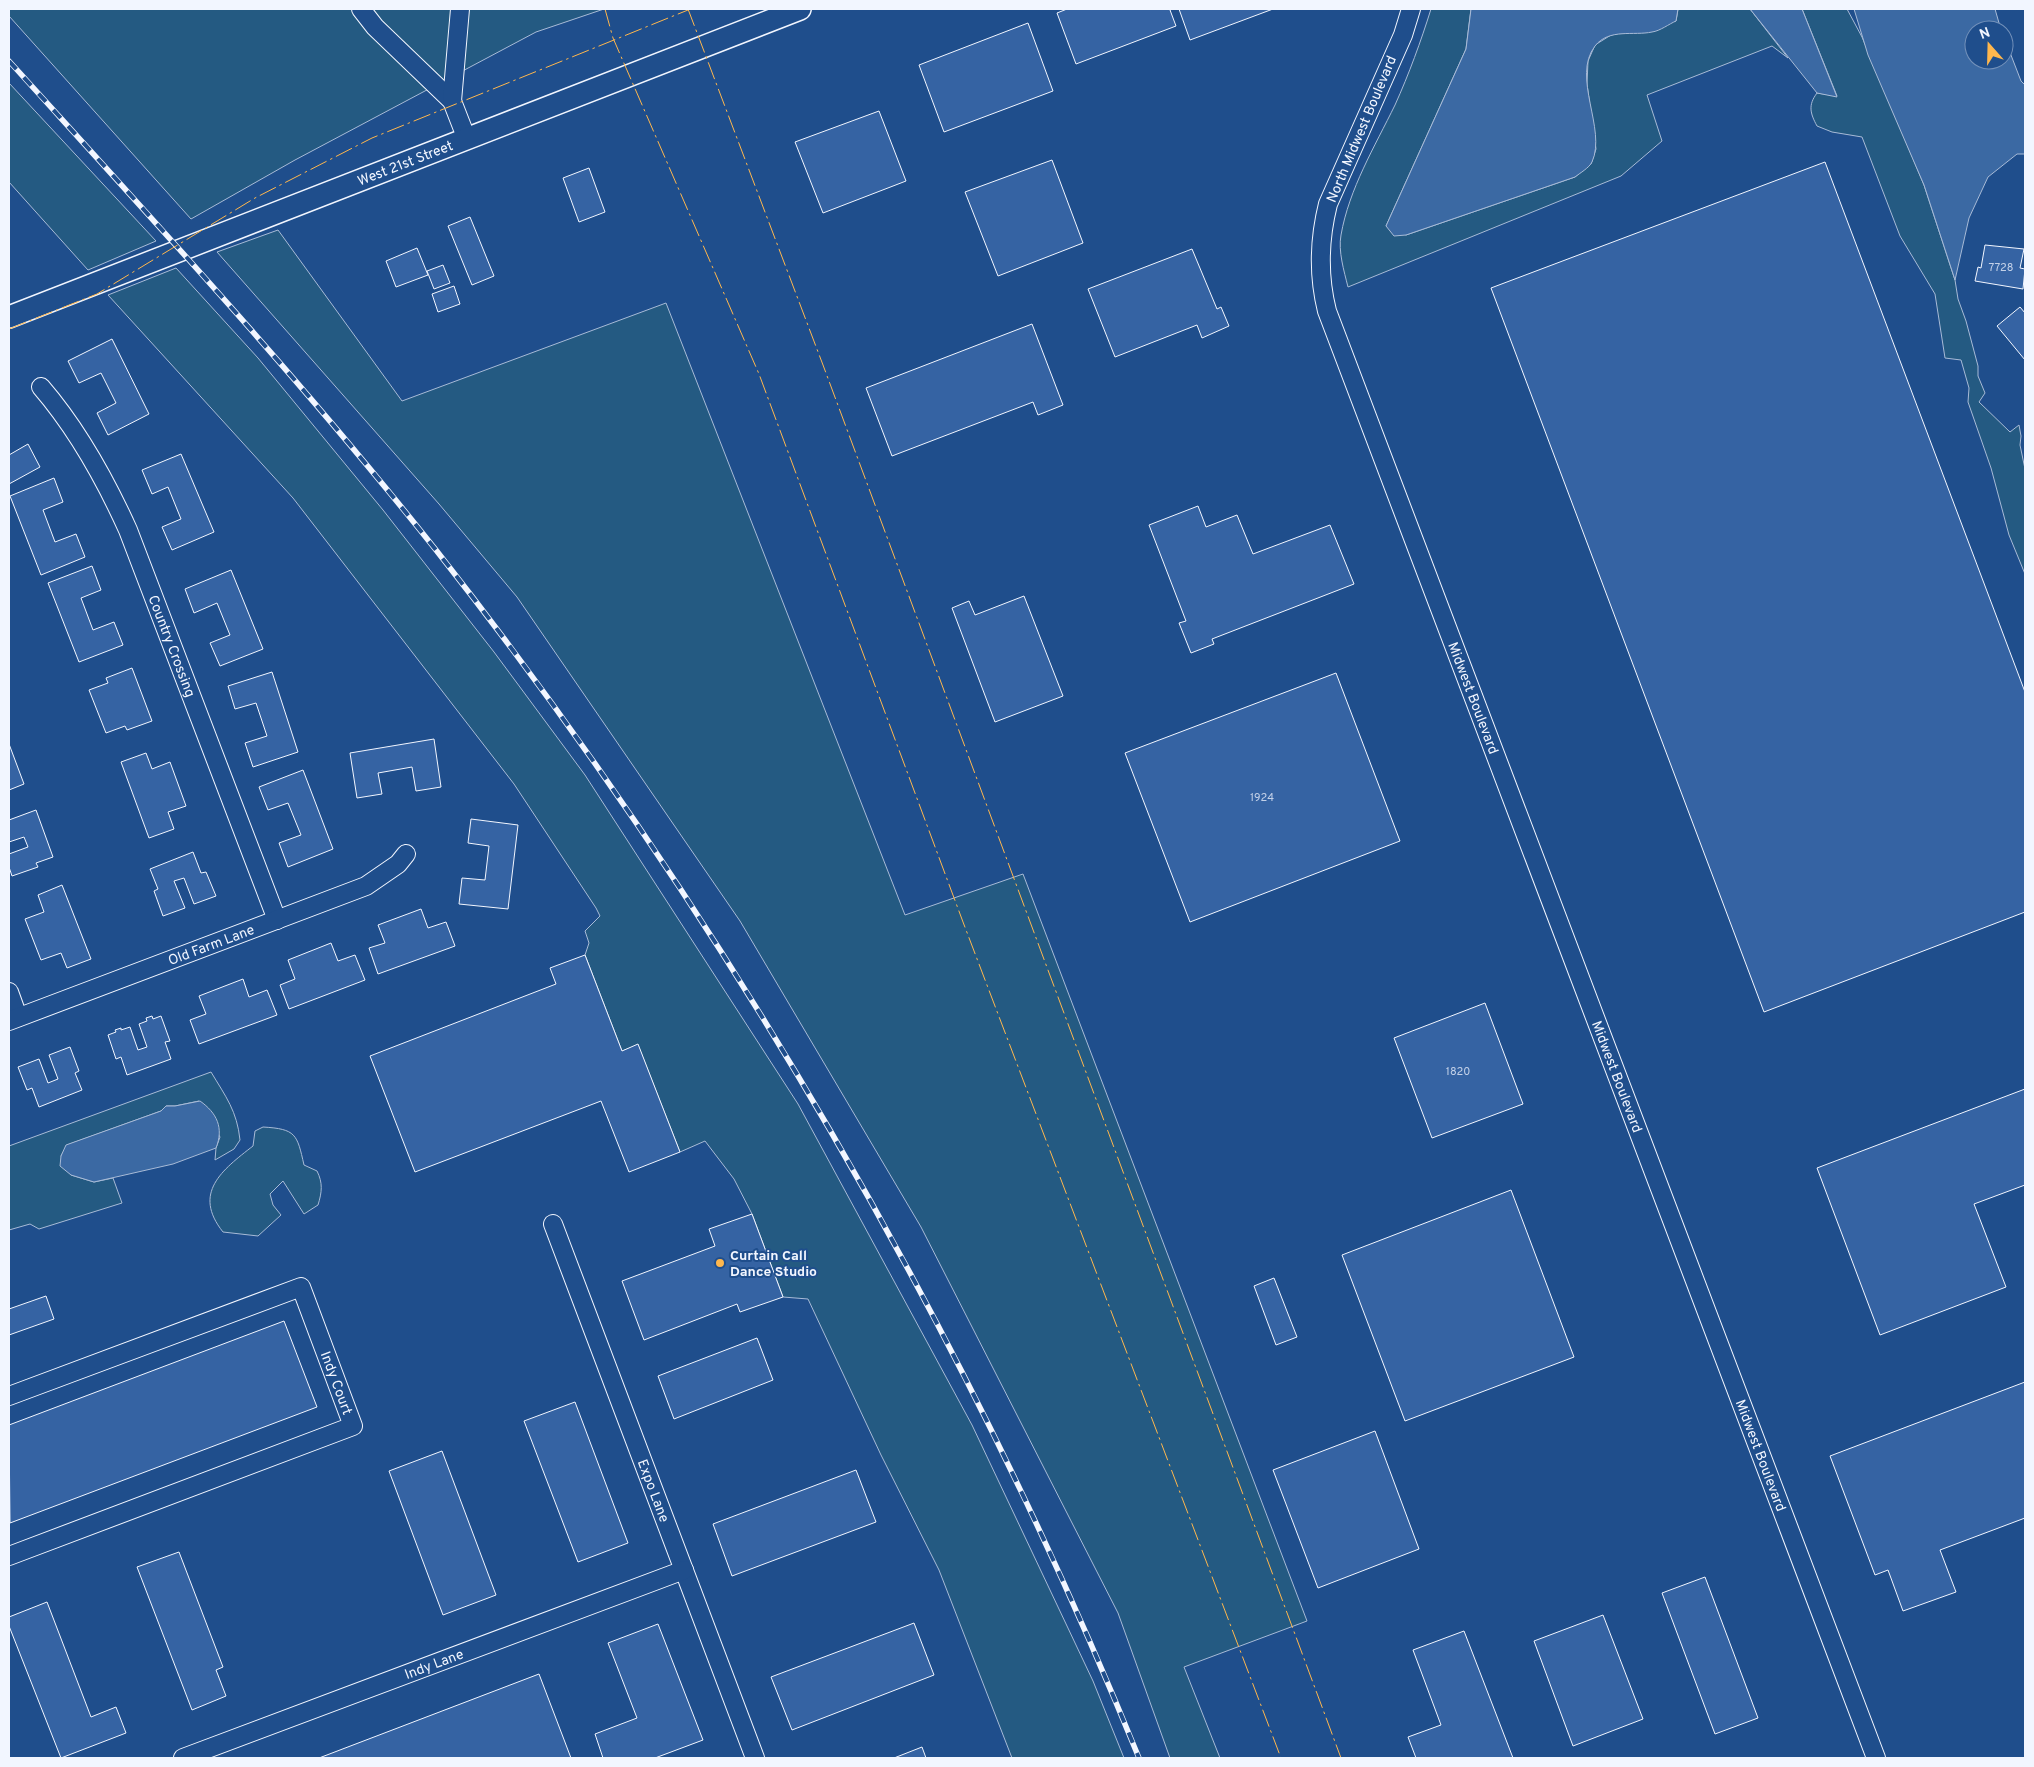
<svg xmlns="http://www.w3.org/2000/svg" width="2034" height="1767" font-family="Overpass,sans-serif">
  <style>
    .green { fill: #245a82; stroke: #a8bbd7 }
    .water { fill: #3b69a3; stroke: #a8bbd7 }
    .building { fill: #3563a3; stroke: #f2f6ff }
    .lines { fill: none; stroke-linecap: round; stroke-linejoin: round }
    .minor-casing { stroke: #f2f6ff; stroke-width: 20 }
    .tertiary-casing { stroke: #f2f6ff; stroke-width: 24 }
    .minor { stroke: #1f4e8c; stroke-width: 18 }
    .tertiary { stroke: #1f4e8c; stroke-width: 21 }
    .rail-casing { stroke: #f2f6ff; stroke-width: 5.5 }
    .rail { stroke: #1f4e8c; stroke-width: 4; stroke-dasharray: 11; stroke-linecap: butt }
    .power { stroke: #ffb74d; stroke-width: 1; stroke-dasharray: 18 4 2.5 4; stroke-linecap: butt }
    .poi-dot { fill: #ffb74d; stroke: #1f4e8c; stroke-width: 2 }
    .labels { text-anchor: middle; stroke-width: 4; stroke-linejoin: round; paint-order: stroke }
    .number-label { font-size: 11px; fill: #c3d1e8 }
    .street-label { font-size: 14px; fill: #f2f6ff; stroke: #1f4e8c }
    .poi-label { font-size: 14px; font-weight: bold; fill: #f2f6ff; stroke: #1f4e8c; text-anchor: start }
  </style>
  <rect width="100%" height="100%" fill="#1f4e8c"/>
  <!-- green -->
  <g class="green">
    <path d="M 9,9 L 604,9 L 536,32 L 295,160 L 191,219 L 9,16 Z"/>
    <path d="M 1431,9 L 1471,9 L 1466,49 L 1386,226 L 1406,235 L 1575,177 L 1591,164 L 1596,149 L 1587,84 L 1588,61 L 1595,45 L 1611,35 L 1676,21 L 1678,9 L 1750,9 L 1788,58 L 1772,46 L 1647,95 L 1662,141 L 1621,176 L 1348,287 C 1344,271 1338,251 1341,235 C 1349,189 1375,146 1395,105 C 1409,74 1421,41 1431,9 Z"/>
    <path d="M 1802,9 L 1847,9 L 1862,37 L 1924,185 L 1955,280 L 1958,299 L 1966,321 L 1978,366 L 1978,376 L 1985,393 L 1979,402 L 2010,432 L 2019,425 L 2021,436 L 2020,445 L 2025,469 L 2025,574 L 2009,535 L 1991,468 L 1968,402 L 1969,388 L 1961,360 L 1945,358 L 1935,294 L 1900,236 L 1862,137 L 1832,132 L 1817,126 C 1810,113 1808,105 1817,93 L 1837,96 Z"/>
    <path d="M 9,83 L 156,241 L 88,270 L 9,182 Z"/>
    <path d="M 278,230 L 402,401 L 666,303 L 905,915 L 1023,874 L 1307,1621 L 1184,1667 L 1220,1758 L 1170,1758 L 1118,1613 L 921,1227 L 740,921 L 517,597 L 439,504 L 217,252 Z"/>
    <path d="M 176,268 L 258,358 L 383,510 L 494,652 L 585,775 L 798,1104 L 972,1425 L 1093,1681 L 1124,1758 L 1012,1758 L 939,1570 L 881,1455 L 808,1299 L 783,1297 L 752,1214 L 734,1179 L 705,1141 L 680,1152 L 638,1045 L 622,1051 L 585,955 L 589,943 L 585,931 L 600,916 L 596,908 L 514,784 L 293,498 L 108,295 Z"/>
    <path d="M 211,1072 C 226,1097 237,1111 240,1140 L 234,1149 L 215,1160 L 216,1148 L 220,1137 L 199,1101 L 175,1106 L 166,1106 L 161,1111 L 67,1145 L 61,1156 L 71,1175 L 94,1182 L 113,1178 L 122,1203 L 39,1229 L 30,1224 L 9,1230 L 9,1146 Z"/>
    <path d="M 263,1127 C 296,1129 297,1134 304,1165 L 317,1171 C 323,1183 322,1192 318,1205 L 304,1214 L 283,1181 L 270,1194 L 273,1205 L 281,1215 L 258,1236 L 223,1232 C 192,1193 222,1170 253,1146 L 255,1131 Z"/>
  </g>
  <!-- water -->
  <g class="water">
    <path d="M 1471,9 L 1678,9 L 1676,21 C 1669,24 1660,31 1652,32 C 1634,36 1609,28 1595,46 C 1571,77 1607,129 1592,162 C 1589,168 1580,173 1575,177 L 1406,235 L 1394,236 L 1386,226 L 1466,49 Z"/>
    <path d="M 1750,9 L 1802,9 L 1837,97 L 1817,93 Z"/>
    <path d="M 1854,9 L 1995,9 L 2001,30 L 1974,30 L 1974,60 L 2004,60 L 2004,37 L 2021,81 L 2025,85 L 2025,154 L 2017,154 L 1988,177 L 1969,218 L 1955,280 L 1924,185 L 1868,55 Z"/>
    <path d="M 200,1101 C 217,1113 224,1128 216,1148 L 173,1164 L 94,1182 L 71,1175 L 60,1166 L 61,1156 L 66,1145 L 161,1111 L 166,1106 L 175,1106 Z"/>
  </g>
  <!-- building -->
  <g class="building">
    <path d="M 1067,9 L 1173,9 L 1170,10 L 1176,26 L 1076,64 L 1057,13 Z"/>
    <path d="M 1179,9 L 1273,9 L 1190,40 Z"/>
    <path d="M 1028,23 L 1053,91 L 944,132 L 919,65 Z"/>
    <path d="M 879,111 L 906,181 L 823,213 L 795,142 Z"/>
    <path d="M 1052,160 L 1083,243 L 998,276 L 965,192 Z"/>
    <path d="M 1825,162 L 2025,692 L 2025,912 L 1764,1012 L 1491,288 Z"/>
    <path d="M 589,168 L 605,212 L 579,222 L 563,178 Z"/>
    <path d="M 470,217 L 494,276 L 472,285 L 448,226 Z"/>
    <path d="M 1985,245 L 2024,249 L 2020,268 L 2025,269 L 2023,289 L 1975,281 L 1978,267 L 1981,268 Z"/>
    <path d="M 417,248 L 428,275 L 396,287 L 386,261 Z"/>
    <path d="M 1192,249 L 1217,309 L 1221,307 L 1229,326 L 1202,338 L 1197,325 L 1115,357 L 1088,289 Z"/>
    <path d="M 443,265 L 450,283 L 434,289 L 427,271 Z"/>
    <path d="M 454,286 L 460,304 L 438,312 L 432,294 Z"/>
    <path d="M 2020,307 L 2025,313 L 2025,360 L 1997,326 Z"/>
    <path d="M 1032,324 L 1063,405 L 1038,415 L 1033,402 L 892,456 L 866,388 Z"/>
    <path d="M 112,339 L 149,414 L 108,435 L 97,413 L 116,403 L 101,373 L 79,383 L 68,361 Z"/>
    <path d="M 28,444 L 40,467 L 9,484 L 9,455 Z"/>
    <path d="M 181,454 L 214,532 L 172,550 L 162,527 L 181,519 L 168,487 L 152,494 L 142,470 Z"/>
    <path d="M 54,478 L 63,502 L 43,510 L 55,542 L 76,534 L 85,557 L 41,575 L 10,496 Z"/>
    <path d="M 1198,506 L 1206,527 L 1237,515 L 1253,554 L 1330,525 L 1354,584 L 1212,639 L 1214,644 L 1191,653 L 1179,623 L 1186,621 L 1149,525 Z"/>
    <path d="M 92,566 L 101,590 L 81,598 L 93,630 L 114,622 L 123,645 L 79,662 L 48,583 Z"/>
    <path d="M 231,570 L 263,649 L 220,666 L 210,643 L 230,635 L 217,603 L 194,613 L 185,589 Z"/>
    <path d="M 1024,596 L 1063,696 L 995,722 L 952,608 L 969,601 L 975,615 Z"/>
    <path d="M 132,668 L 152,721 L 127,730 L 125,726 L 106,733 L 89,690 L 108,683 L 106,678 Z"/>
    <path d="M 272,672 L 298,752 L 253,767 L 245,743 L 267,736 L 256,703 L 235,709 L 228,686 Z"/>
    <path d="M 1336,673 L 1400,841 L 1190,922 L 1125,753 Z"/>
    <path d="M 434,739 L 441,787 L 416,791 L 412,767 L 378,773 L 382,794 L 357,798 L 350,753 Z"/>
    <path d="M 9,744 L 24,784 L 9,790 Z"/>
    <path d="M 146,753 L 152,769 L 170,762 L 186,806 L 168,812 L 174,829 L 149,838 L 121,762 Z"/>
    <path d="M 303,770 L 333,849 L 288,867 L 279,843 L 301,835 L 288,803 L 268,810 L 259,787 Z"/>
    <path d="M 36,810 L 53,857 L 36,863 L 38,867 L 12,876 L 9,867 L 9,854 L 28,847 L 24,837 L 9,842 L 9,820 Z"/>
    <path d="M 471,819 L 518,825 L 508,909 L 459,904 L 462,878 L 485,880 L 489,846 L 468,843 Z"/>
    <path d="M 193,852 L 201,873 L 206,872 L 216,896 L 194,904 L 184,878 L 174,881 L 185,908 L 163,916 L 154,891 L 158,889 L 150,869 Z"/>
    <path d="M 62,885 L 91,959 L 67,968 L 61,953 L 41,960 L 25,919 L 44,912 L 38,895 Z"/>
    <path d="M 421,909 L 428,928 L 446,922 L 455,946 L 378,974 L 369,948 L 385,943 L 378,925 Z"/>
    <path d="M 331,943 L 338,961 L 355,955 L 365,980 L 289,1009 L 280,985 L 295,979 L 288,960 Z"/>
    <path d="M 585,955 L 622,1051 L 638,1044 L 680,1152 L 629,1172 L 601,1101 L 415,1172 L 370,1056 L 556,984 L 550,968 Z"/>
    <path d="M 243,979 L 249,997 L 267,990 L 277,1015 L 199,1044 L 190,1020 L 206,1014 L 199,996 Z"/>
    <path d="M 1485,1003 L 1523,1104 L 1432,1138 L 1394,1038 Z"/>
    <path d="M 152,1016 L 153,1019 L 161,1016 L 170,1041 L 165,1042 L 171,1059 L 127,1075 L 121,1057 L 116,1059 L 108,1035 L 116,1032 L 115,1030 L 121,1028 L 121,1030 L 130,1027 L 138,1050 L 147,1047 L 139,1024 L 147,1021 L 146,1018 Z"/>
    <path d="M 70,1047 L 79,1071 L 75,1073 L 82,1090 L 39,1107 L 32,1088 L 27,1090 L 18,1067 L 39,1059 L 48,1083 L 58,1079 L 49,1055 Z"/>
    <path d="M 2025,1089 L 2025,1185 L 1974,1204 L 2006,1287 L 1880,1335 L 1817,1168 Z"/>
    <path d="M 1511,1190 L 1574,1357 L 1405,1421 L 1342,1255 Z"/>
    <path d="M 752,1214 L 783,1297 L 740,1312 L 737,1304 L 644,1340 L 622,1281 L 715,1246 L 709,1229 Z"/>
    <path d="M 1274,1278 L 1297,1337 L 1276,1345 L 1254,1286 Z"/>
    <path d="M 46,1296 L 54,1319 L 9,1335 L 9,1309 Z"/>
    <path d="M 284,1321 L 317,1407 L 10,1523 L 9,1425 Z"/>
    <path d="M 757,1338 L 773,1380 L 674,1419 L 658,1376 Z"/>
    <path d="M 2025,1382 L 2025,1518 L 1940,1550 L 1956,1592 L 1903,1611 L 1888,1570 L 1875,1575 L 1830,1456 Z"/>
    <path d="M 575,1402 L 628,1543 L 578,1562 L 524,1421 Z"/>
    <path d="M 1375,1431 L 1419,1549 L 1318,1588 L 1273,1470 Z"/>
    <path d="M 442,1451 L 496,1595 L 443,1615 L 389,1471 Z"/>
    <path d="M 856,1470 L 876,1522 L 732,1576 L 713,1524 Z"/>
    <path d="M 179,1552 L 223,1667 L 216,1670 L 226,1696 L 192,1710 L 137,1567 Z"/>
    <path d="M 1705,1577 L 1758,1718 L 1715,1734 L 1662,1593 Z"/>
    <path d="M 47,1602 L 91,1717 L 116,1707 L 126,1733 L 61,1758 L 9,1626 L 9,1617 Z"/>
    <path d="M 1603,1615 L 1643,1719 L 1573,1746 L 1534,1641 Z"/>
    <path d="M 914,1623 L 934,1675 L 792,1730 L 771,1677 Z"/>
    <path d="M 658,1624 L 703,1740 L 655,1758 L 603,1758 L 595,1734 L 637,1718 L 608,1643 Z"/>
    <path d="M 1464,1631 L 1513,1758 L 1416,1758 L 1408,1737 L 1441,1725 L 1413,1650 Z"/>
    <path d="M 539,1674 L 571,1758 L 319,1758 Z"/>
    <path d="M 922,1747 L 926,1758 L 894,1758 Z"/>
  </g>
  <g class="lines">
    <defs>
      <g id="minor">
        <path d="M 361,9 L 375,27 L 452,101 L 466,137"/>
        <path id="s1" d="M 1411,9 L 1403,35 L 1328,204 C 1319,240 1318,275 1327,311 L 1876,1758"/>
        <path d="M 452,101 L 460,9"/>
        <path id="s2" d="M 41,387 C 78,430 105,479 128,530 L 277,920"/>
        <path d="M 9,992 L 18,1017"/>
        <path id="s3" d="M 9,1021 L 366,886 L 398,864 L 406,854"/>
        <path id="s4" d="M 553,1224 L 755,1758"/>
        <path id="s5" d="M 9,1396 L 301,1287 L 353,1426 L 9,1556"/>
        <path id="s6" d="M 183,1758 L 684,1570"/>
      </g>
      <g id="tertiary">
        <path id="s7" d="M 9,317 L 800,9"/>
      </g>
    </defs>
    <!-- minor casing -->
    <use href="#minor" class="minor-casing"/>
    <!-- tertiary casing -->
    <use href="#tertiary" class="tertiary-casing"/>
    <!-- minor -->
    <use href="#minor" class="minor"/>
    <!-- tertiary -->
    <use href="#tertiary" class="tertiary"/>
    <defs>
      <path id="rail" d="M 9,61 C 154,221 301,380 436,550 C 724,916 963,1326 1139,1758"/>
    </defs>
    <!-- rail casing -->
    <use href="#rail" class="rail-casing"/>
    <!-- rail -->
    <use href="#rail" class="rail"/>
    <!-- power -->
    <g class="power">
      <path d="M 605,9 L 613,38 L 759,374 L 963,922 L 1281,1758"/>
      <path d="M 688,9 L 823,365 L 1341,1758"/>
      <path d="M 9,329 L 97,294 L 255,198 L 372,138 L 688,10"/>
    </g>
  </g>
  <!-- markers -->
  <circle class="poi-dot" cx="720" cy="1263" r="5"/>
  <g class="labels">
    <!-- number labels -->
    <g class="number-label">
      <text x="2001" y="271">7728</text>
      <text x="1262" y="801">1924</text>
      <text x="1458" y="1075">1820</text>
    </g>
    <!-- street labels -->
    <g class="street-label">
      <text transform="translate(1361 129) rotate(-67)" y="5">North Midwest Boulevard</text>
      <text dy="5" stroke="none"><textPath href="#s7" startOffset="425">West 21st Street</textPath></text>
      <text dy="5" stroke="none"><textPath href="#s2" startOffset="292">Country Crossing</textPath></text>
      <text dy="5" stroke="none"><textPath href="#s1" startOffset="734">Midwest Boulevard</textPath></text>
      <text dy="5" stroke="none"><textPath href="#s3" startOffset="216">Old Farm Lane</textPath></text>
      <text dy="5" stroke="none"><textPath href="#s1" startOffset="1139">Midwest Boulevard</textPath></text>
      <text dy="5" stroke="none"><textPath href="#s5" startOffset="414">Indy Court</textPath></text>
      <text dy="5" stroke="none"><textPath href="#s1" startOffset="1544">Midwest Boulevard</textPath></text>
      <text dy="5" stroke="none"><textPath href="#s4" startOffset="285">Expo Lane</textPath></text>
      <text dy="5" stroke="none"><textPath href="#s6" startOffset="268">Indy Lane</textPath></text>
    </g>
    <!-- poi labels -->
    <g class="poi-label">
      <text x="730" y="1260">Curtain Call<tspan x="730" dy="16">Dance Studio</tspan></text>
    </g>
  </g>
  <!-- border -->
  <rect width="2034" height="1767" fill="none" stroke="#f2f6ff" stroke-width="20"/>
  <!-- north arrow -->
  <g transform="translate(1989 45) rotate(340)"><circle r="24" fill="#1f4e8c" stroke="#7391ba"/>
  <path d="M0-4L9 19L0 12L-9 19Z" fill="#ffb74d"/>
  <text y="-8" font-size="14" font-weight="bold" text-anchor="middle" fill="#f2f6ff">N</text>
  </g>
</svg>
